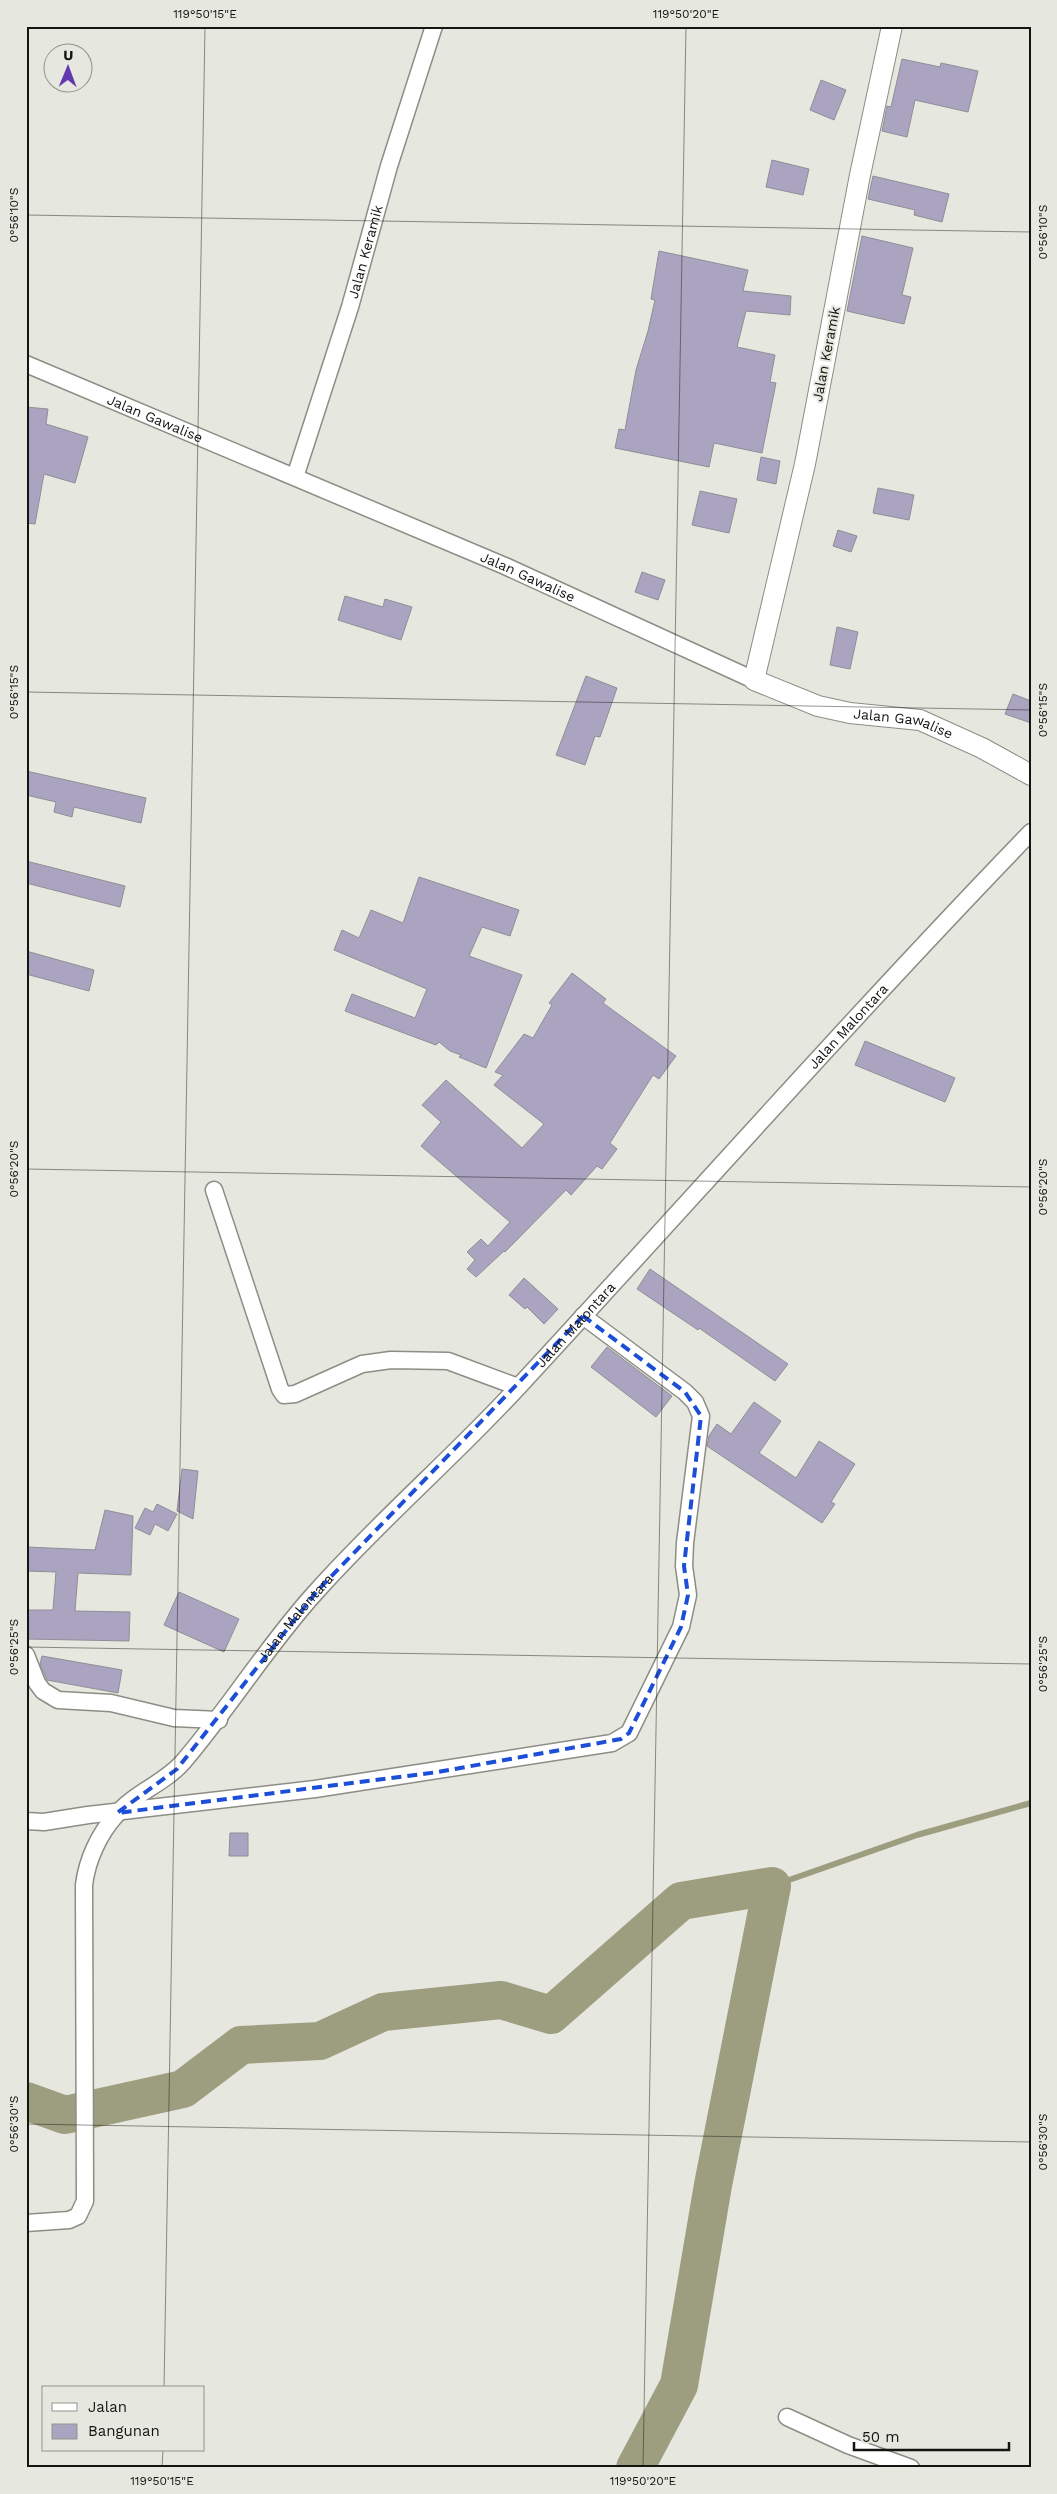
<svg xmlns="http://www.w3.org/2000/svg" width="1057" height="2494" font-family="'Work Sans',sans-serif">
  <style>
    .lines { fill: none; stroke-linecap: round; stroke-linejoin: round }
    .stream { stroke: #9d9d80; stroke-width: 6 }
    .river { stroke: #9d9d80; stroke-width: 38 }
    .building { fill: #aaa4c1; stroke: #8f8e96 }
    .minor-casing { stroke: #8d8d85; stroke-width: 19 }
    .tertiary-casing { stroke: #8d8d85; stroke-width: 22 }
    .minor { stroke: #fff; stroke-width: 16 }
    .tertiary { stroke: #fff; stroke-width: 20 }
    .marked { fill: none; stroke: #1d4ed8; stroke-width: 4; stroke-dasharray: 10 6; stroke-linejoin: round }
    .ticks { fill: none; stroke: #141411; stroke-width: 1; stroke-opacity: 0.45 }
    .labels { text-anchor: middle; stroke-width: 4; stroke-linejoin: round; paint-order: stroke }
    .street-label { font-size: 14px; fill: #141411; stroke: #e6e7de }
    .neatline { fill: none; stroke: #141411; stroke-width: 2 }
    .ticks-label { font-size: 12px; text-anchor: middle; fill: #141411 }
  </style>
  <rect width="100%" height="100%" fill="#e6e7de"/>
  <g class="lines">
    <!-- stream -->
    <path class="stream" d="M 772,1886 L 917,1835 L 1031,1803"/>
    <!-- river -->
    <path class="river" d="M 26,2101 L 65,2115 L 183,2089 L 241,2045 L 320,2041 L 383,2012 L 501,2000 L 551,2015 L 681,1901 L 772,1886 L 713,2185 L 679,2385 L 635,2468"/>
  </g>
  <!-- building -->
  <g class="building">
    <path d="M 902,59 L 940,67 L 941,63 L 978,71 L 968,112 L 915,100 L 907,137 L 882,131 L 887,106 L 891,107 Z"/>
    <path d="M 821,80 L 846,90 L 834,120 L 810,110 Z"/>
    <path d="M 772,160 L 809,169 L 803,195 L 766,187 Z"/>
    <path d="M 873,176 L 949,194 L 942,222 L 914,215 L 915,210 L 868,199 Z"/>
    <path d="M 862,236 L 913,248 L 902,295 L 911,297 L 904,324 L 847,311 Z"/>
    <path d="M 659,251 L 748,270 L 743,291 L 791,296 L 790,315 L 746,311 L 737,347 L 775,355 L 770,382 L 776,383 L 762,453 L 714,443 L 709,467 L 615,448 L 619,429 L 625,430 L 636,370 L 648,331 L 655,300 L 651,299 Z"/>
    <path d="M 26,407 L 48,409 L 46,424 L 88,437 L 75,483 L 44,474 L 35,524 L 26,523 Z"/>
    <path d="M 761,457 L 780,461 L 776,484 L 757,480 Z"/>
    <path d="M 878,488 L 914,495 L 909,520 L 873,513 Z"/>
    <path d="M 700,491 L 737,499 L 729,533 L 692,525 Z"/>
    <path d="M 838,530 L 857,536 L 851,552 L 833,546 Z"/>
    <path d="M 642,572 L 665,580 L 658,600 L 635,592 Z"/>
    <path d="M 345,596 L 383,607 L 385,599 L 412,607 L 401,640 L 338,620 Z"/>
    <path d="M 837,627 L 858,632 L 850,669 L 830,665 Z"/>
    <path d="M 586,676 L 617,688 L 600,737 L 595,736 L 585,765 L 556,755 Z"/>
    <path d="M 1013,694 L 1031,701 L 1031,723 L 1005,714 Z"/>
    <path d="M 26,771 L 146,798 L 141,823 L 74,807 L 72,817 L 54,812 L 56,802 L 26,795 Z"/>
    <path d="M 26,861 L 125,886 L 120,907 L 26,883 Z"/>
    <path d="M 419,877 L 519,910 L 510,936 L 482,927 L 469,956 L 522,975 L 486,1068 L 459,1057 L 461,1055 L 450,1051 L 439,1042 L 436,1045 L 345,1011 L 352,994 L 415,1018 L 427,989 L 334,950 L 342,930 L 359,938 L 371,910 L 403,923 Z"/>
    <path d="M 26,951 L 94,970 L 89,991 L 26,974 Z"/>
    <path d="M 572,973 L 606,999 L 603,1003 L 676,1056 L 659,1079 L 653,1075 L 610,1143 L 617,1149 L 602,1169 L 597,1166 L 571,1195 L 566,1190 L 505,1252 L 504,1251 L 476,1277 L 467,1269 L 475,1260 L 467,1252 L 481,1239 L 488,1246 L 510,1222 L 421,1146 L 441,1122 L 422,1105 L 446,1080 L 522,1148 L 544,1124 L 494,1085 L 503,1075 L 495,1072 L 524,1034 L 533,1038 L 552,1005 L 549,1003 Z"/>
    <path d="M 865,1041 L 955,1078 L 945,1102 L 855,1065 Z"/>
    <path d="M 650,1269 L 788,1364 L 775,1381 L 699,1328 L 698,1330 L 637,1289 Z"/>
    <path d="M 524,1278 L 558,1309 L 544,1324 L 527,1307 L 525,1309 L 509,1295 Z"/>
    <path d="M 607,1347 L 672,1396 L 656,1417 L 591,1367 Z"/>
    <path d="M 754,1402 L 781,1421 L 759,1453 L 796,1478 L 819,1441 L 855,1464 L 831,1502 L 835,1504 L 822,1523 L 707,1446 L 709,1436 L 717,1424 L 731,1434 Z"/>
    <path d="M 182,1469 L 198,1471 L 193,1519 L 177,1511 Z"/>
    <path d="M 157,1504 L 177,1514 L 168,1531 L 155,1524 L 150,1535 L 135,1528 L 145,1508 L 153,1512 Z"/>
    <path d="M 105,1510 L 133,1516 L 131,1575 L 78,1573 L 75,1611 L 130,1612 L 129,1641 L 26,1639 L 26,1610 L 53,1610 L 56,1572 L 26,1571 L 26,1547 L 95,1550 Z"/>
    <path d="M 179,1592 L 239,1619 L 224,1652 L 164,1625 Z"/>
    <path d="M 42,1656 L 122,1670 L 118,1693 L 47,1680 L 40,1664 Z"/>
    <path d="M 230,1833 L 248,1833 L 248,1856 L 229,1856 Z"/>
  </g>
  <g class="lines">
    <defs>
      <g id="minor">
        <path id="s1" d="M 26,364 L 505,566 L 754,680"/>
        <path id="s2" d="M 295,477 L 350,307 L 389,166 L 434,26"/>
        <path d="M 214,1190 L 280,1389 L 284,1395 L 295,1394 L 362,1364 L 391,1360 L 448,1361 L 518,1387"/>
        <path d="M 26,1655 L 37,1683 L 43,1691 L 58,1700 L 111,1703 L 174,1718 L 219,1720"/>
        <path d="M 26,1821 L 44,1822 L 88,1815 L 315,1789 L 612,1743 L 629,1733 L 681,1627 L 688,1595 L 684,1566 L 685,1543 L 701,1416 L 695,1402 L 685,1392 L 583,1316"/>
        <path id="s3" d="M 26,2223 L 69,2220 L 78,2216 L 85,2201 L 84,1885 C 87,1860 99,1834 116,1815 C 134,1793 165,1783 183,1762 C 230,1707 267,1646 315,1593 C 380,1520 455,1456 521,1384 C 691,1200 857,1012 1031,832"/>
        <path d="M 787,2417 L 848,2445 L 911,2468"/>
      </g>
      <g id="tertiary">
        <path id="s4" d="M 892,26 L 860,175 L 805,464 L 754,680 L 818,706 L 850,713 L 920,720 L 982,748 L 1031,775"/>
      </g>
    </defs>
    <!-- minor casing -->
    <use href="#minor" class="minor-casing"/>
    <!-- tertiary casing -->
    <use href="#tertiary" class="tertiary-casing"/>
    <!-- minor -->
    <use href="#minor" class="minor"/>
    <!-- tertiary -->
    <use href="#tertiary" class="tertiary"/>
  </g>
  <!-- marked area -->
  <path class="marked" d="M 583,1316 L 685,1392 L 701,1416 L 684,1566 L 688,1595 L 681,1627 L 629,1733 L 621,1739 L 438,1772 L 117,1813 L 177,1769 L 318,1590 Z"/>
  <!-- ticks -->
  <path class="ticks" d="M 26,215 L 1031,232M 26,692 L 1031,710M 26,1169 L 1031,1187M 26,1647 L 1031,1664M 26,2124 L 1031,2142M 164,2388 L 205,26M 162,2468 L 163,2450M 643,2468 L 686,26"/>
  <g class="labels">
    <!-- street labels -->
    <g class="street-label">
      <text dy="5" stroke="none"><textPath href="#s2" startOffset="236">Jalan Keramik</textPath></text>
      <text transform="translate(826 354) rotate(-79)" y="5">Jalan Keramik</text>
      <text dy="5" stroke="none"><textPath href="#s1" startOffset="140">Jalan Gawalise</textPath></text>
      <text dy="5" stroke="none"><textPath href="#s1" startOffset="545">Jalan Gawalise</textPath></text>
      <text dy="5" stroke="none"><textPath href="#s4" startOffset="825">Jalan Gawalise</textPath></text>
      <text dy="5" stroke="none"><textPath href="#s3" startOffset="1542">Jalan Malontara</textPath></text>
      <text dy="5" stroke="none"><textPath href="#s3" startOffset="1138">Jalan Malontara</textPath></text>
      <text dy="5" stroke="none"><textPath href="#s3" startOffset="732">Jalan Malontara</textPath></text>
    </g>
  </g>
  <!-- border -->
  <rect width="1057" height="2494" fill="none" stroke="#e6e7de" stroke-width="55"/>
  <!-- legend -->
  <rect x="42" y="2386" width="162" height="65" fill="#e6e7de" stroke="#92938c"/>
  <rect x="52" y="2403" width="25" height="8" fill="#ffffff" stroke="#92938c"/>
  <text x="88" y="2412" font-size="15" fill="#141411">Jalan</text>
  <rect x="52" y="2424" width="25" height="15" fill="#aaa4c1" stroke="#92938c"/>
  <text x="88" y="2436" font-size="15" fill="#141411">Bangunan</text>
  <!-- north arrow -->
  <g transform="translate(68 68) rotate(1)"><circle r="24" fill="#e6e7de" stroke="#92938c"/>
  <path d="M0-4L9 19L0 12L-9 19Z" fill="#6237af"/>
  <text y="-8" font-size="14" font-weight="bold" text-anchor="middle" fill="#141411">U</text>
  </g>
  <!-- scale -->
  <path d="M854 2442v8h155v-8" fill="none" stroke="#141411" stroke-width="2.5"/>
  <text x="862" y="2442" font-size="15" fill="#141411" stroke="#e6e7de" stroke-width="4" paint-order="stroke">50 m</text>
  <rect x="28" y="28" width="1002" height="2438" class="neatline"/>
  <g class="ticks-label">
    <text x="205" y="18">119°50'15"E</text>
    <text x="686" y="18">119°50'20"E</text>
    <text transform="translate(14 215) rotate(-90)" y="4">0°56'10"S</text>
    <text transform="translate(1043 232) rotate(-90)" y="4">0°56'10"S</text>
    <text transform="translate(14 692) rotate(-90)" y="4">0°56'15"S</text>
    <text transform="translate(1043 710) rotate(-90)" y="4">0°56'15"S</text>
    <text transform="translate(14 1169) rotate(-90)" y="4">0°56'20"S</text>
    <text transform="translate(1043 1187) rotate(-90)" y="4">0°56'20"S</text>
    <text transform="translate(14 1647) rotate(-90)" y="4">0°56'25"S</text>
    <text transform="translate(1043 1664) rotate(-90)" y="4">0°56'25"S</text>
    <text transform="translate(14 2124) rotate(-90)" y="4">0°56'30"S</text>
    <text transform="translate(1043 2142) rotate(-90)" y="4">0°56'30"S</text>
    <text x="162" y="2485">119°50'15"E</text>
    <text x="643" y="2485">119°50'20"E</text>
  </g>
</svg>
